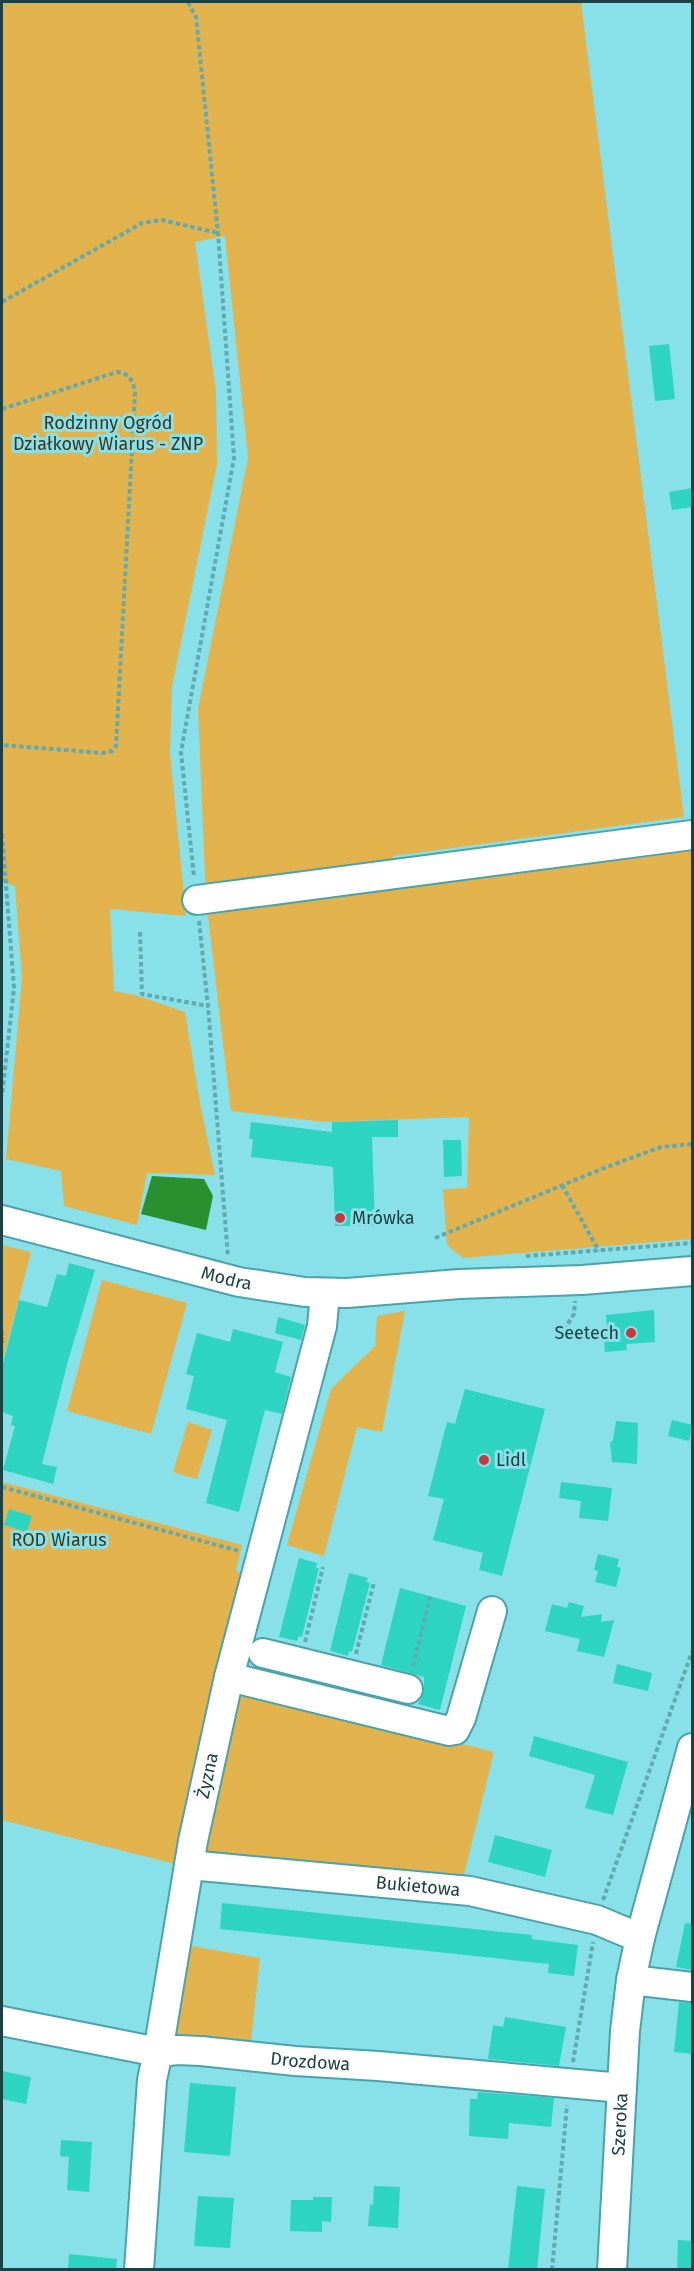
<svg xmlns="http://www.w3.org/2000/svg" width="694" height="2271" font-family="'Fira Sans',sans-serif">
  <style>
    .green { fill: #e2b24c }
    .water { fill: #2a902f }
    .building { fill: #2ed4c2 }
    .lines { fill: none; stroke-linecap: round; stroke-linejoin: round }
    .minor-casing { stroke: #4aa3ac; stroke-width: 32 }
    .path { stroke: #62a9af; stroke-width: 4; stroke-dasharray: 4.5 3; stroke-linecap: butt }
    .minor { stroke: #fff; stroke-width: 28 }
    .poi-dot { fill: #c7383c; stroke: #88e0e8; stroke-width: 2 }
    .labels { text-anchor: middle; stroke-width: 6; stroke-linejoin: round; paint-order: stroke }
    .park-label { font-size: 18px; fill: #3f341e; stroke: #88e0e8 }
    .poi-label { font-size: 18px; fill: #1c4144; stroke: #88e0e8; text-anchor: start }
    .street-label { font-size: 18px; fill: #1c4144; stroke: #88e0e8 }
  </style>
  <rect width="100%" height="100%" fill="#88e0e8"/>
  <!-- green -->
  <g class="green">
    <path d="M 2,2 L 581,2 L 684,817 L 393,856 L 395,888 L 692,848 L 692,1239 L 463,1258 L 447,1245 L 443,1189 L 467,1188 L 469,1117 L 323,1122 L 231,1111 L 206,899 L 198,709 L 248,458 L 225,236 L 195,242 L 216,391 L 217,464 L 172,687 L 170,752 L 186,916 L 110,909 L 114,991 L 135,995 L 185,1012 L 200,1103 L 215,1175 L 147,1173 L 137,1225 L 64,1206 L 61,1171 L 6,1159 L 22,978 L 15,886 L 2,882 Z"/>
    <path d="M 2,1245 L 31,1252 L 2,1364 Z"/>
    <path d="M 102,1280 L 187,1303 L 151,1434 L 67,1411 Z"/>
    <path d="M 405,1311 L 382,1432 L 357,1427 L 324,1556 L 287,1545 L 331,1389 L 375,1346 L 377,1316 Z"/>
    <path d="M 188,1422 L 212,1430 L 197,1479 L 173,1472 Z"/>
    <path d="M 2,1482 L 242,1545 L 236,1571 L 243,1575 L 175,1864 L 2,1820 Z"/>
    <path d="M 248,1690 L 494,1752 L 462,1883 L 198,1860 L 236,1697 Z"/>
    <path d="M 185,1945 L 260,1958 L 251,2042 L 170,2037 Z"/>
  </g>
  <!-- water -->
  <path class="water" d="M 152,1176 L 204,1179 L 213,1196 L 206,1230 L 141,1214 Z"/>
  <!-- building -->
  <g class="building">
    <path d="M 669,344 L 675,399 L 655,401 L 649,346 Z"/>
    <path d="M 693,488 L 693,507 L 672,510 L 669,492 Z"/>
    <path d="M 398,1120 L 398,1137 L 372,1137 L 375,1226 L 335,1226 L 333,1167 L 251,1157 L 253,1139 L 249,1139 L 251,1122 L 332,1132 L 332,1122 Z"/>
    <path d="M 443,1140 L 461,1140 L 462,1176 L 444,1177 Z"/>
    <path d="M 69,1263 L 95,1270 L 68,1361 L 42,1464 L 57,1467 L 53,1484 L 3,1470 L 15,1426 L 11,1425 L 13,1416 L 2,1412 L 2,1367 L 19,1300 L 47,1307 L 57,1274 L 66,1276 Z"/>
    <path d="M 654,1310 L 655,1342 L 626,1344 L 627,1350 L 605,1352 L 603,1331 L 607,1331 L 606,1315 Z"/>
    <path d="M 278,1317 L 305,1325 L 301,1340 L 275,1333 Z"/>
    <path d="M 233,1329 L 283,1342 L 275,1372 L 291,1377 L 282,1414 L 265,1410 L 239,1512 L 206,1503 L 227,1420 L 186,1409 L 194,1376 L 186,1374 L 197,1333 L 230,1342 Z"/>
    <path d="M 465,1389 L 545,1409 L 502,1576 L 479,1570 L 483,1553 L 433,1540 L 444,1499 L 428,1496 L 447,1422 L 455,1424 Z"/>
    <path d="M 672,1420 L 693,1425 L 689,1441 L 668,1436 Z"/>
    <path d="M 616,1421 L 638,1423 L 637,1464 L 612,1462 L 610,1443 L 613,1440 Z"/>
    <path d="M 561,1482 L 612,1488 L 608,1521 L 579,1518 L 581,1501 L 559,1498 Z"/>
    <path d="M 9,1509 L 32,1516 L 27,1532 L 4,1525 Z"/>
    <path d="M 598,1554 L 619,1559 L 617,1567 L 621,1568 L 616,1587 L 595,1582 L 598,1571 L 594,1570 Z"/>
    <path d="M 299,1558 L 317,1563 L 316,1568 L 319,1568 L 302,1637 L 299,1636 L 297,1641 L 279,1637 Z"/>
    <path d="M 349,1573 L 368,1578 L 366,1582 L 370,1583 L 352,1652 L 349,1651 L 348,1656 L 330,1651 Z"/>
    <path d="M 400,1588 L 466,1606 L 440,1710 L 418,1704 L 424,1692 L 424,1677 L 381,1665 Z"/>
    <path d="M 569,1602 L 584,1606 L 581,1617 L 602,1614 L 601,1622 L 614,1620 L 604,1657 L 577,1651 L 580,1639 L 545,1631 L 552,1604 L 567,1608 Z"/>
    <path d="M 617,1664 L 652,1673 L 648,1691 L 613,1683 Z"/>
    <path d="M 534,1736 L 628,1762 L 613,1815 L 585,1808 L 595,1775 L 529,1756 Z"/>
    <path d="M 495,1835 L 552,1850 L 545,1877 L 488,1862 Z"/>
    <path d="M 222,1903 L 532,1935 L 532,1939 L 578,1945 L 574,1976 L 548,1973 L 549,1964 L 220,1929 Z"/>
    <path d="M 685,1923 L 693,1924 L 693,1970 L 676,1967 Z"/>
    <path d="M 679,2002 L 693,2003 L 693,2054 L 674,2052 Z"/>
    <path d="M 505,2017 L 566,2027 L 559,2066 L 488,2059 L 493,2025 L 503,2027 Z"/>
    <path d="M 2,2071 L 31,2077 L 26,2104 L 2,2099 Z"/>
    <path d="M 190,2083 L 236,2087 L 230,2156 L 184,2152 Z"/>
    <path d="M 478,2092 L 554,2098 L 551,2127 L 509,2123 L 508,2139 L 469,2136 L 470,2099 L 477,2099 Z"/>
    <path d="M 61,2140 L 92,2142 L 89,2192 L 67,2190 L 69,2157 L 60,2156 Z"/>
    <path d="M 374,2186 L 400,2187 L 398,2228 L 368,2226 L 370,2204 L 373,2205 Z"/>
    <path d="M 517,2186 L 545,2189 L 537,2270 L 508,2270 Z"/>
    <path d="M 198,2196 L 234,2198 L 230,2248 L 194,2246 Z"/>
    <path d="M 313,2197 L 332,2197 L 331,2222 L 322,2221 L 322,2232 L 290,2231 L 291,2200 L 313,2200 Z"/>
    <path d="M 678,2240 L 693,2241 L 693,2270 L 677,2270 Z"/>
    <path d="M 69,2254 L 117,2259 L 116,2270 L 68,2270 Z"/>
  </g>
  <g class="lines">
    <defs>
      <g id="minor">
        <path d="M 197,900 L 692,835"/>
        <path id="s1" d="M 2,1220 L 239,1282 L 305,1292 L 347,1293 L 459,1284 L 582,1280 L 692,1271"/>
        <path d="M 263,1653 L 408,1689"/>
        <path d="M 229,1677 L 449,1731 L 455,1730 L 461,1718 L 492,1611"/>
        <path id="s2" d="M 189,1865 L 470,1891 L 597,1920 L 640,1938"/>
        <path d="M 631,1980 L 692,1987"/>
        <path id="s3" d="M 2,2021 L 158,2052 L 178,2050 L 201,2051 L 295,2061 L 378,2066 L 622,2088"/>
        <path id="s4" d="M 139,2270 L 152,2080 L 158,2052 L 193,1841 L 229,1677 L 322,1326 L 325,1293"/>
        <path id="s5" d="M 612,2270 L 625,2031 L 631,1980 L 640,1938 L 692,1748"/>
      </g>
    </defs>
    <!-- minor casing -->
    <use href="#minor" class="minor-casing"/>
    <!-- path -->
    <g class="path">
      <path d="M 188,2 L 196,17 L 218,233 L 234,458 L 181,752 L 194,877"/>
      <path d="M 2,302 L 142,223 L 162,220 L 218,233"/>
      <path d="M 2,409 L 117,372 C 130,374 133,380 135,393 L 116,746 L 112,751 L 103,753 L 2,745"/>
      <path d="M 2,834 L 14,988 L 2,1096"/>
      <path d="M 199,921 L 208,1006 L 228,1257"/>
      <path d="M 140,932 L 142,994 L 208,1006"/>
      <path d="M 562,1185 L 599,1251"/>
      <path d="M 435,1238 L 604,1168 L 661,1147 L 692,1144"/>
      <path d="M 526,1256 L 692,1243"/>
      <path d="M 564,1330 L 574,1314 L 575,1301"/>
      <path d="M 2,1331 L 2,1344"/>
      <path d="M 2,1487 L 239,1551"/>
      <path d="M 305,1642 L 323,1567"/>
      <path d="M 356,1654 L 374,1582"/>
      <path d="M 413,1666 L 430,1597"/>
      <path d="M 603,1900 L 692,1652"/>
      <path d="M 573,2062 L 593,1942"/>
      <path d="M 552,2270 L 567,2105"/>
    </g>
    <!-- minor -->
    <use href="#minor" class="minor"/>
  </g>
  <!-- markers -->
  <g class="poi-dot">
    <circle cx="340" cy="1218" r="6"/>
    <circle cx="631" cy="1333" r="6"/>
    <circle cx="484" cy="1460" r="6"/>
  </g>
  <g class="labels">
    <!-- park labels -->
    <g class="park-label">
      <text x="108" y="429">Rodzinny Ogród<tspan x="108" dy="21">Działkowy Wiarus - ZNP</tspan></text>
      <text x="59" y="1546">ROD Wiarus</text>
    </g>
    <!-- poi labels -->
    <g class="poi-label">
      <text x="352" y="1224">Mrówka</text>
      <text x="619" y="1339" text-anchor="end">Seetech</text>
      <text x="496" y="1466">Lidl</text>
    </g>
    <!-- street labels -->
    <g class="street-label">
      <text dy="6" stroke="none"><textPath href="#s1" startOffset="232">Modra</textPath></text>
      <text dy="6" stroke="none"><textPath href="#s4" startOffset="500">Żyzna</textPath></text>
      <text dy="6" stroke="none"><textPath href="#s2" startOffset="230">Bukietowa</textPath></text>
      <text dy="6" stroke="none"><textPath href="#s3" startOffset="312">Drozdowa</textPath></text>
      <text dy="6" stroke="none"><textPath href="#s5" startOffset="146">Szeroka</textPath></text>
    </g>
  </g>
  <!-- border -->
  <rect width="694" height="2271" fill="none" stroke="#1c4144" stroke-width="6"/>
</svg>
